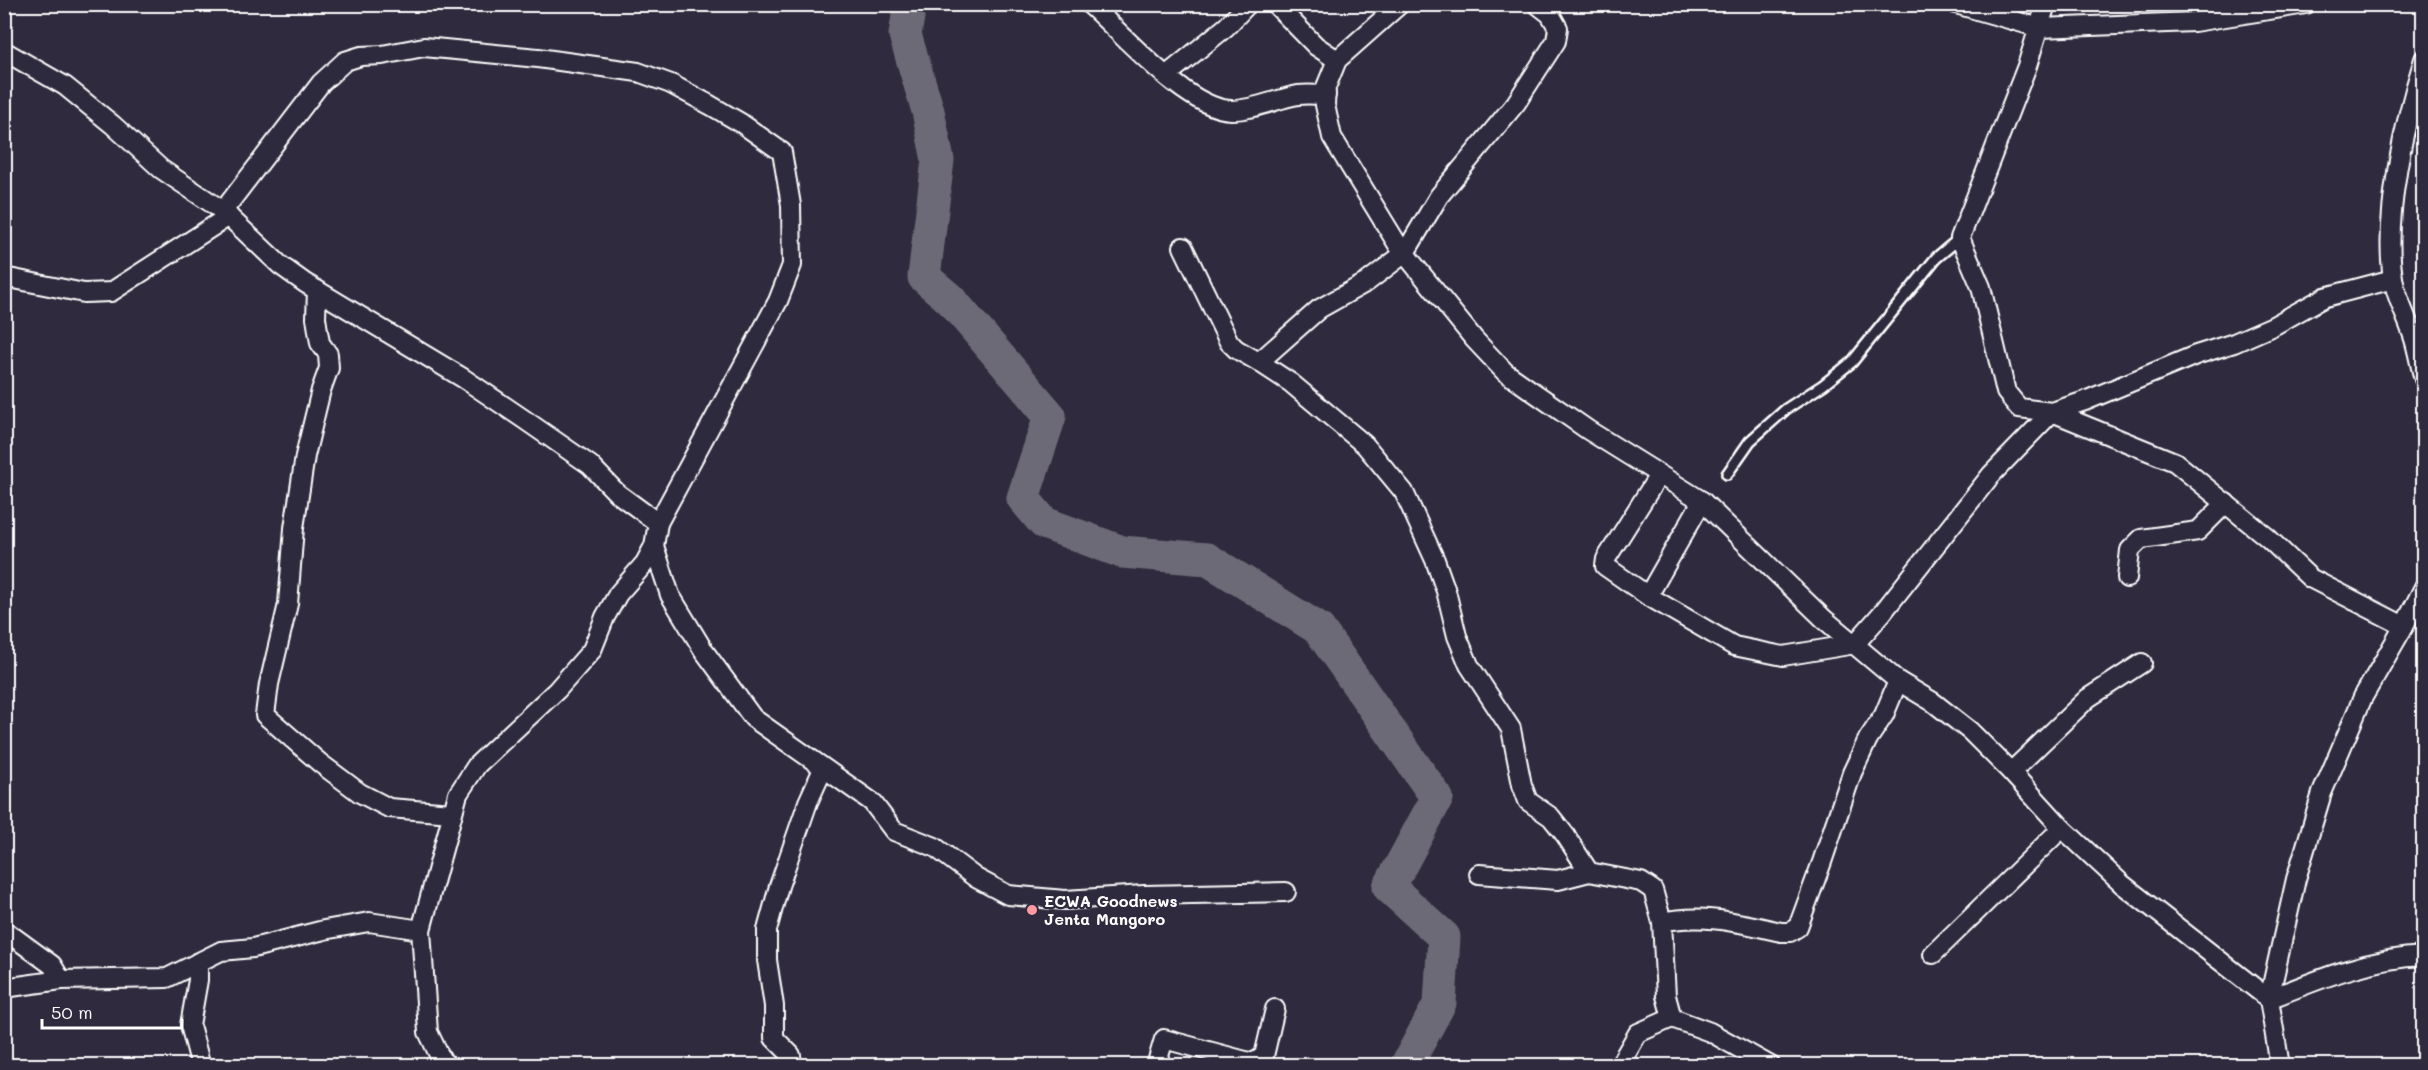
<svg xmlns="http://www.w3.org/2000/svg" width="2428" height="1070" font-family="Mali,sans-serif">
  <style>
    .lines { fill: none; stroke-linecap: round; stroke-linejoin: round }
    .river { stroke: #6d6a77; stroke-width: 33 }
    .lane-casing { stroke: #fff; stroke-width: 14 }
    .street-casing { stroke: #fff; stroke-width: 22 }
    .lane { stroke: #2f2a3d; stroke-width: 9 }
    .street { stroke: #2f2a3d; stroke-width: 18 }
    .poi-dot { fill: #ff9aa2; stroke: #2f2a3d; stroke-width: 2 }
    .labels { text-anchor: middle; stroke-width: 4.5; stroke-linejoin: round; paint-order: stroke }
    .poi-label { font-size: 16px; font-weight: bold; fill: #fff; stroke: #2f2a3d; text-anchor: start }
  </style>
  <rect width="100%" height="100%" fill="#2f2a3d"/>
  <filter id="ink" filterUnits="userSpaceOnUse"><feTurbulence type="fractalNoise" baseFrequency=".0167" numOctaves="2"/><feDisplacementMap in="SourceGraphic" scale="12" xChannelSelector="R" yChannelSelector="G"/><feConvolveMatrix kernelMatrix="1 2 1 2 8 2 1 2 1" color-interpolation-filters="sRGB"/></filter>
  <g filter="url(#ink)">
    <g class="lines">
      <!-- river -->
      <path class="river" d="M 910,4 L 905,35 L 928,111 L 938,160 L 924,277 L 951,300 L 1050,416 L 1023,498 L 1044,523 L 1122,552 L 1207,559 L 1319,629 L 1437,798 L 1389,887 L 1444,937 L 1440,1003 L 1406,1066"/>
      <defs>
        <path id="lane" d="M 1727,474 L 1750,441 L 1786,409 L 1823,385 L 1852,362 L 1936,258 L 1960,238"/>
        <g id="street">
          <path d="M 1089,4 C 1122,33 1187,109 1231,110 C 1254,110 1276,99 1298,95 C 1307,94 1317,95 1326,95"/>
          <path d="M 1275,4 L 1316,46 L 1337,60"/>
          <path d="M 1400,4 L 1337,60 L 1326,87 L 1325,105 L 1332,137 L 1398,245 L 1474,339 L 1505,372 L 1532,391 L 1588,430 L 1702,501 L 1824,619 L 1898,681 L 1933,702 L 1970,731 L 2011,772 L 2062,828 L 2122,884 L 2269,999 C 2319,979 2370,958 2424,956"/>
          <path d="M 1537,4 L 1550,14 L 1558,28 L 1556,41 L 1516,103 L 1439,196 L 1405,253 L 1367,282 L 1319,309 L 1259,362 L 1291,383 L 1365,445 L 1404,492 L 1435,560 L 1446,591 L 1457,636 L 1469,665 L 1511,729 L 1522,785 L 1528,801 L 1551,817 L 1566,836 L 1589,872 L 1641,882 L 1653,890 L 1662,922 L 1666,996 L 1672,1018 L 1710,1032 L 1771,1066"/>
          <path d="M 1956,4 L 2040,28 L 2194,22 L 2306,4"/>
          <path d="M 2046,4 L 2027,66 L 1960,238 L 1981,287 L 2006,392 L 2019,408 L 2052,412 L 2175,462 L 2268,538 L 2310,578 L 2404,626"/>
          <path d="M 4,51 L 65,86 L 113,125 L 161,169 L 223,211 L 280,265 L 305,283 L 463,378 L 525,420 L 590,465 L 617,493 L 658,523 L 654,546 L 645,563 L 618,594 L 605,617 L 592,650 L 557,690 L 477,765 L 458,794 L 421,930 L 428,1032 L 441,1059 L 448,1066"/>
          <path d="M 2424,59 C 2405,119 2383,216 2393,278 C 2396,298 2408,319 2414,339 C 2418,352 2420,366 2424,379"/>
          <path d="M 1167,75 L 1226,27 L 1248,4"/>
          <path d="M 223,211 L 321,83 L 345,61 L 361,56 L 382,55 L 424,47 L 538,58 L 638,72 L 671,84 L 710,105 L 741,123 L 782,152 L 791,205 L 792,265 L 778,301 L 658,523"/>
          <path d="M 1183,247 L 1229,342 L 1236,349 L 1259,362"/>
          <path d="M 4,277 L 84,293 L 111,292 L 229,216"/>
          <path d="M 317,290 L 316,318 L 320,343 L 328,354 L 329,368 L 321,390 L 305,456 L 294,528 L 288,604 L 269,684 L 265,715 L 320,763 L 360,793 L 389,808 L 452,813"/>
          <path d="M 1659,475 L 1606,559 L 1605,566 L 1648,596 L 1734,646 L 1783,656 L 1855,644 L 1883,612 L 1991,475 L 2052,412 L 2085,401 L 2196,355 L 2234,343 L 2273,326 L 2325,297 L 2393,279"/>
          <path d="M 654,546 L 670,595 L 704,651 L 753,718 L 872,802 L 894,831 L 935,847 L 976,878 L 1008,895 L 1065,900 L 1144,895 L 1286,892"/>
          <path d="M 2127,578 L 2130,550 L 2141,539 L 2198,531 L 2226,503"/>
          <path d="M 1648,596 L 1702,501"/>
          <path d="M 2011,772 L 2088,698 L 2142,663"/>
          <path d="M 1479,874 L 1558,880 L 1589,872"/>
          <path d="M 1662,922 C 1704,913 1740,923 1781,932 L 1790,932 L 1798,927 L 1822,862 L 1852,773 L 1868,739 L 1884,715 L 1898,681"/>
          <path d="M 4,930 L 52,965 L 61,980 L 167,978 L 221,951 L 253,948 L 324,930 L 369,922 L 421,930"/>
          <path d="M 1933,954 L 2062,828"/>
          <path d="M 198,962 L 198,980 L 190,1025 L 201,1066"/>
          <path d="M 4,988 L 61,980"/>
          <path d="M 792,1066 L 791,1055 L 774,1038 L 774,1006 L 767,960 L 767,930 L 779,886 L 808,802 L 823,769"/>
          <path d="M 1156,1066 L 1164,1039 L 1253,1063 L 1264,1056 L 1275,1009"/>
          <path d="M 1619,1066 L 1638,1033 L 1672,1018"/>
          <path d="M 2280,1066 L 2269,999 L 2296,879 L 2322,793 L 2363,697 L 2404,626 L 2424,587"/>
        </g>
      </defs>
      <!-- lane casing -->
      <use href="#lane" class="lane-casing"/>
      <!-- street casing -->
      <use href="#street" class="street-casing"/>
      <!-- lane -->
      <use href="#lane" class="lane"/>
      <!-- street -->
      <use href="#street" class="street"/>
    </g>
  </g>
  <!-- markers -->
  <circle class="poi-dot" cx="1032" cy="910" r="6"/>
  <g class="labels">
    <!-- poi labels -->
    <g class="poi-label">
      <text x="1044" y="907">ECWA Goodnews<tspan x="1044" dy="18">Jenta Mangoro</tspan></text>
    </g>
  </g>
  <!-- margin -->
  <rect width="2428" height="1070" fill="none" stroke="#2f2a3d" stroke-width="24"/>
  <rect x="12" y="12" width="2404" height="1046" fill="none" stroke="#fff" stroke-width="2" filter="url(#ink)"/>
  <!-- scale -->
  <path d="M42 1019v9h140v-9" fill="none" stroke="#ffffff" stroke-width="3"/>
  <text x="51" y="1019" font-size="18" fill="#ffffff" stroke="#2f2a3d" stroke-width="4.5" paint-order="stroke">50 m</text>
</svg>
